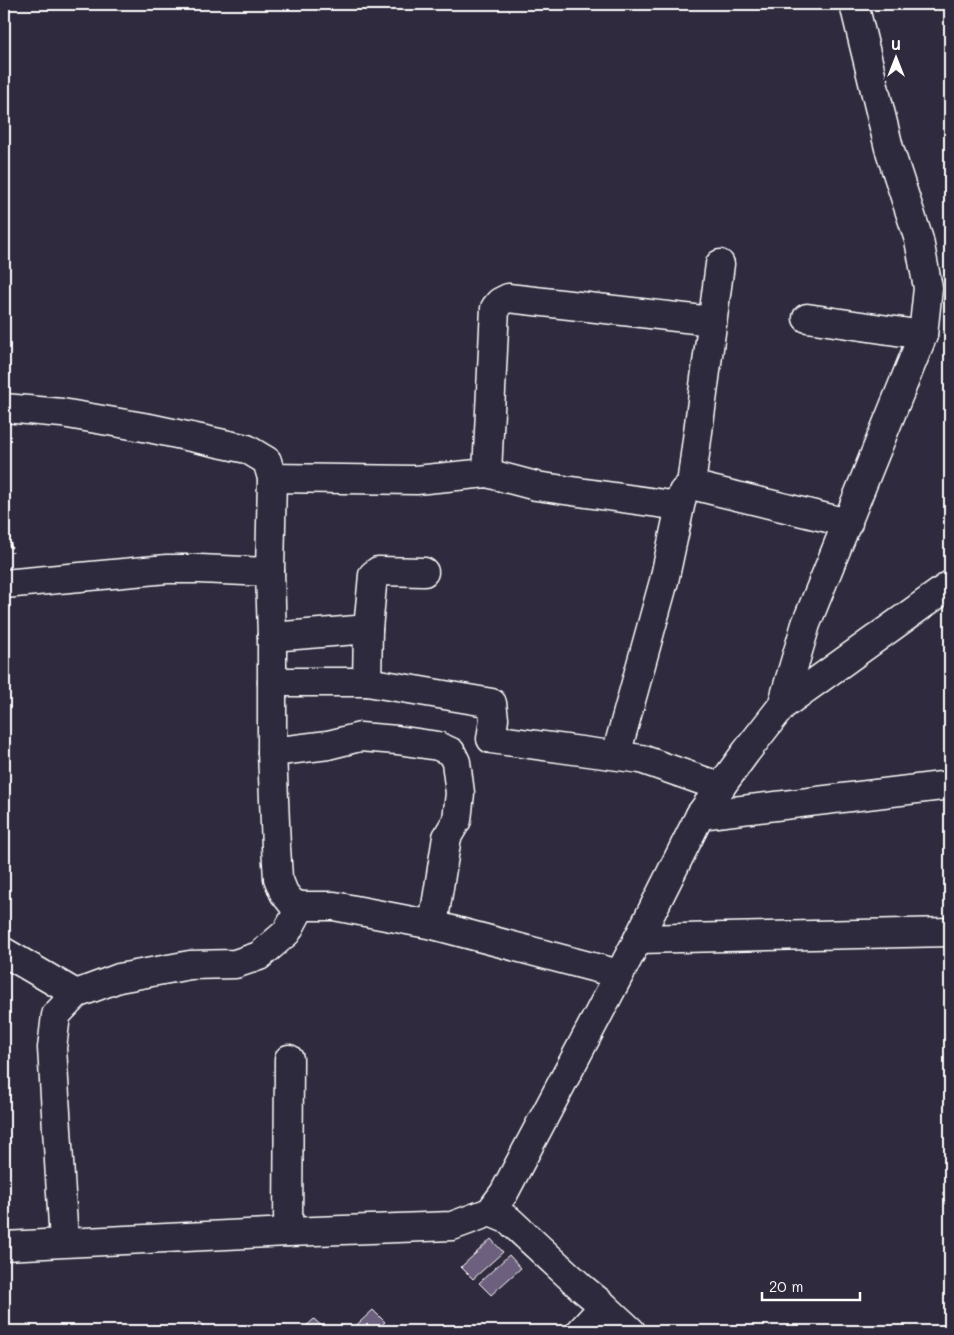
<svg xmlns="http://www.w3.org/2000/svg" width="954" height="1335" font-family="Mali,sans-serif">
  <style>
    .building { fill: #6d617e; stroke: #fff }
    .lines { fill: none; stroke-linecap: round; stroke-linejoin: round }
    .minor-casing { stroke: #fff; stroke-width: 31 }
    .tertiary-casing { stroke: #fff; stroke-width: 31 }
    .path { stroke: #fff; stroke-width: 3; stroke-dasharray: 5 4; stroke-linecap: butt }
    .minor { stroke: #2f2a3d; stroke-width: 28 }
    .tertiary { stroke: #2f2a3d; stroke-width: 28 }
  </style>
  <rect width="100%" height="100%" fill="#2f2a3d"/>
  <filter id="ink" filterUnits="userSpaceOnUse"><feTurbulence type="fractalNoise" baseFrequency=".02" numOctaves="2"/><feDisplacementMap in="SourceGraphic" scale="10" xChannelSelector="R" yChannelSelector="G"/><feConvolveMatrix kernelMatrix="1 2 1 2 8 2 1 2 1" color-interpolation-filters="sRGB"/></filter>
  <g filter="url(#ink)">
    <!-- building -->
    <g class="building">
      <path d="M 491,1239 L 503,1252 L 473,1279 L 461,1267 Z"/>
      <path d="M 509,1255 L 521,1268 L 491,1295 L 479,1283 Z"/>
      <path d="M 373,1310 L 385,1322 L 375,1331 L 350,1331 Z"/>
      <path d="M 314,1319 L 327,1331 L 301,1331 Z"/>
      <path d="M 199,1322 L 209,1331 L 191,1331 Z"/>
    </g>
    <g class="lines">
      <defs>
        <g id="minor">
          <path d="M 720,264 L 691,485 L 848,523"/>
          <path d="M 807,318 L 923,335"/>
          <path d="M 4,408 L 62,413 L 149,428 L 247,449 L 267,461 L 272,478 L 270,572 L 272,637 L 272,752 L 276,847 L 278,878 L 284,893 L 292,903 L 301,906 L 334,906 L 433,925 L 619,974"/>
          <path d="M 487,473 L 495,308 L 500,302 L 508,298 L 712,321"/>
          <path d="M 272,478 L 416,480 L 487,473 L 536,486 L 679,506"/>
          <path d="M 4,584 L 167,569 L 199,569 L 270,572"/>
          <path d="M 272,637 L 368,629 L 373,575 L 378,571 L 424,572"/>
          <path d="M 272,682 L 367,682 L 492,703 L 494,719 L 491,739 L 641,759 L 721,787"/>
          <path d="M 367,682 L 368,629"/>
          <path d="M 782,706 L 806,624 L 923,335 L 928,288 L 919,240 L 889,148 L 854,4"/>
          <path d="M 272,752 L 328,745 L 360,737 L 397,740 L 438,746 L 451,752 L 456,762 L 460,793 L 457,820 L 447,837 L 433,925"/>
          <path d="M 616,755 L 664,581 L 683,492 L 686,489"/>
          <path d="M 700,815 L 950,785"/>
          <path d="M 638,939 L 950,932"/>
          <path d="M 4,952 L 76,994"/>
          <path d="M 490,1212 L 509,1220 L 582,1288 L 604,1306 L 581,1331"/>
          <path d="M 288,1232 L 289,1059"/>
          <path d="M 64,1242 L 52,1048 L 56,1015 L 76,994 L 119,978 L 190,965 L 235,964 L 259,956 L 287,932 L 301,906"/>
          <path d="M 604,1306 L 631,1331"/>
        </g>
        <path id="tertiary" d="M 4,1246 L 288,1232 L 452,1226 L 490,1212 L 504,1193 L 638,939 L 700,815 L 746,752 L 782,706 L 950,585"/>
      </defs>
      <!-- minor casing -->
      <use href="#minor" class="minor-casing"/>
      <!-- tertiary casing -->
      <use href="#tertiary" class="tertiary-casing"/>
      <!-- path -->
      <path class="path" d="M 4,517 L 12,553"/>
      <!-- minor -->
      <use href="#minor" class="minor"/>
      <!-- tertiary -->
      <use href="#tertiary" class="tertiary"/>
    </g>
  </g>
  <!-- margin -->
  <rect width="954" height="1335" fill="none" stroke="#2f2a3d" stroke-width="20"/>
  <rect x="10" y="10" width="934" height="1315" fill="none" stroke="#fff" stroke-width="2" filter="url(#ink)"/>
  <!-- north arrow -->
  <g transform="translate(896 58)" stroke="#2f2a3d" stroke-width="4" paint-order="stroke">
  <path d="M0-4L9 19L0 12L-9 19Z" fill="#ffffff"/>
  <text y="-8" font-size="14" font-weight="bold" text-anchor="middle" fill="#ffffff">U</text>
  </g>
  <!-- scale -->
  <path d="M762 1292v8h98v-8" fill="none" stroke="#ffffff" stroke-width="2.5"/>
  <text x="769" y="1292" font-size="15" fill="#ffffff" stroke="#2f2a3d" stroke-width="4" paint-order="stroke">20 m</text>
</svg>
